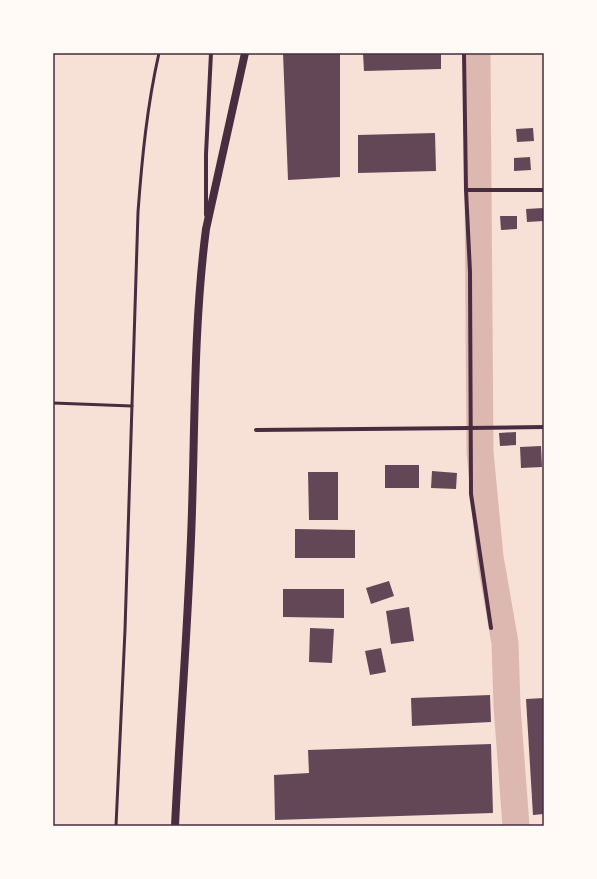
<svg xmlns="http://www.w3.org/2000/svg" width="597" height="879" font-family="'DM Sans',sans-serif">
  <style>
    .lines { fill: none; stroke-linecap: round; stroke-linejoin: round }
    .river { stroke: #dcb8b0; stroke-width: 27 }
    .building { fill: #644757 }
    .service { stroke: #4a2c40; stroke-width: 3 }
    .minor { stroke: #4a2c40; stroke-width: 4 }
    .secondary { stroke: #4a2c40; stroke-width: 8 }
    .neatline { fill: none; stroke: #4a2c40; stroke-width: 1.5 }
  </style>
  <rect width="100%" height="100%" fill="#f7e1d7"/>
  <g class="lines">
    <!-- river -->
    <path class="river" d="M 477,53 L 480,452 L 490,557 L 505,643 L 507,706 L 516,826"/>
  </g>
  <!-- building -->
  <g class="building">
    <path d="M 283,53 L 340,53 L 340,177 L 288,180 Z"/>
    <path d="M 363,53 L 441,53 L 441,69 L 364,71 Z"/>
    <path d="M 533,128 L 534,141 L 517,142 L 516,129 Z"/>
    <path d="M 435,133 L 436,171 L 358,173 L 358,135 Z"/>
    <path d="M 530,157 L 531,170 L 514,171 L 514,158 Z"/>
    <path d="M 543,208 L 544,221 L 527,222 L 526,209 Z"/>
    <path d="M 500,216 L 517,216 L 517,229 L 501,230 Z"/>
    <path d="M 516,432 L 516,445 L 500,446 L 499,433 Z"/>
    <path d="M 541,446 L 542,467 L 521,468 L 520,447 Z"/>
    <rect x="385" y="465" width="34" height="23"/>
    <path d="M 432,471 L 457,473 L 456,489 L 431,488 Z"/>
    <path d="M 308,472 L 338,472 L 338,520 L 309,520 Z"/>
    <path d="M 295,529 L 355,530 L 355,558 L 295,558 Z"/>
    <path d="M 389,581 L 394,596 L 371,604 L 366,588 Z"/>
    <path d="M 283,589 L 344,589 L 344,618 L 283,617 Z"/>
    <path d="M 409,607 L 414,641 L 391,644 L 386,611 Z"/>
    <path d="M 310,628 L 334,629 L 332,663 L 309,662 Z"/>
    <path d="M 381,648 L 386,672 L 370,675 L 365,651 Z"/>
    <path d="M 490,695 L 491,722 L 412,726 L 411,698 Z"/>
    <path d="M 544,698 L 544,814 L 533,815 L 526,699 Z"/>
    <path d="M 491,744 L 493,813 L 275,820 L 274,775 L 309,773 L 308,750 Z"/>
  </g>
  <g class="lines">
    <!-- service -->
    <g class="service">
      <path d="M 53,403 L 132,406"/>
      <path d="M 116,826 L 125,630 L 138,212 C 142,158 147,106 159,53"/>
    </g>
    <!-- minor -->
    <g class="minor">
      <path d="M 464,53 L 466,190 L 470,272 L 471,494 L 491,628"/>
      <path d="M 466,190 L 544,190"/>
      <path d="M 206,215 L 206,154 L 211,53"/>
      <path d="M 470,428 L 544,427"/>
      <path d="M 256,430 L 469,428"/>
    </g>
    <!-- secondary -->
    <path class="secondary" d="M 175,826 C 180,721 189,615 192,510 C 195,416 194,322 206,229 L 245,53"/>
  </g>
  <!-- border -->
  <rect width="597" height="879" fill="none" stroke="#fffaf5" stroke-width="108"/>
  <rect x="54" y="54" width="489" height="771" class="neatline"/>
</svg>
